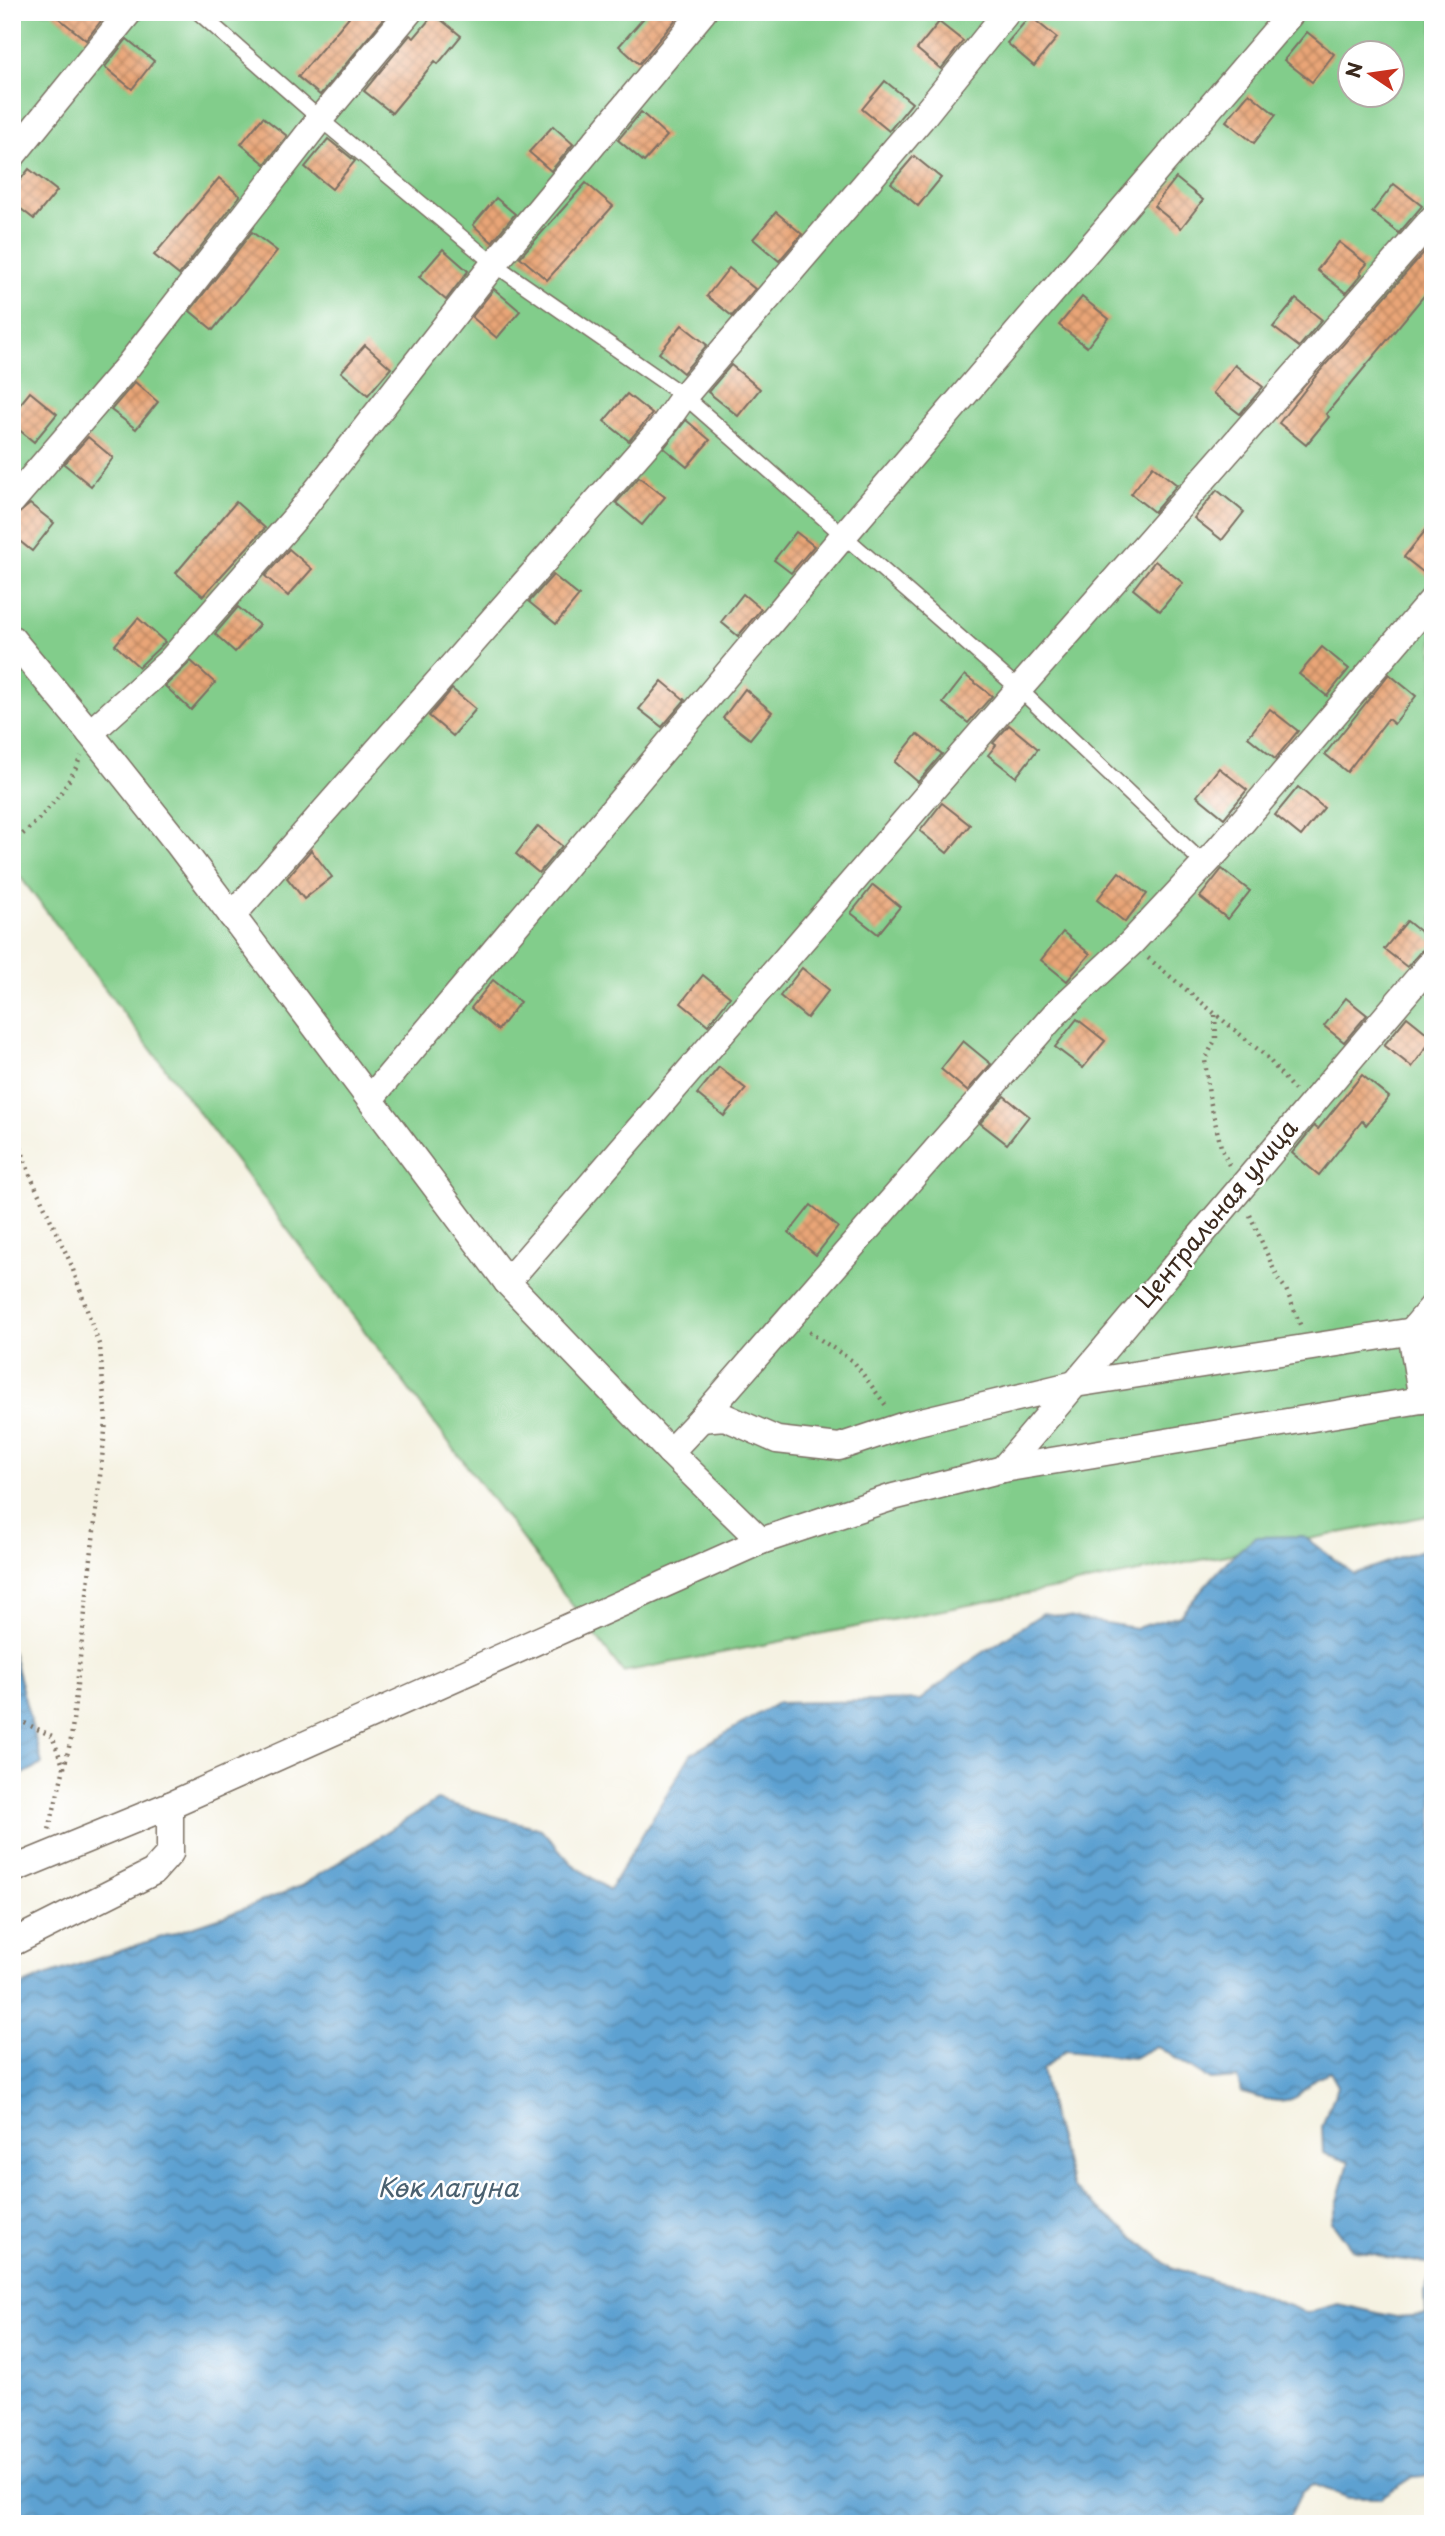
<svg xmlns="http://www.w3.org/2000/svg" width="1445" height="2536" font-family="'Playpen Sans',sans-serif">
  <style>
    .green { fill: #82cd8b; stroke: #5e7c54; stroke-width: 2; fill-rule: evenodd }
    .water { fill: url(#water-waves); stroke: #4c6678; stroke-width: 2 }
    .building { fill: url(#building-cross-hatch) }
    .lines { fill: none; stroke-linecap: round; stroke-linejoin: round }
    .lane-casing { stroke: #7c7063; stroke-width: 17 }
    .street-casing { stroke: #7c7063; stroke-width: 29 }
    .path { stroke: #7c7063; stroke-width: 4.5; stroke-dasharray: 2 5; stroke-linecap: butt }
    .lane { stroke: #fff; stroke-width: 14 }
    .street { stroke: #fff; stroke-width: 26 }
    .labels { text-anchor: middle; stroke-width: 5; stroke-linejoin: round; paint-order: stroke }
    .street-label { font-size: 24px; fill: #3b2a1e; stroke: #fff }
    .water-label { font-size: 26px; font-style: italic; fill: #4a606f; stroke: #fff }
  </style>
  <defs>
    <pattern id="water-waves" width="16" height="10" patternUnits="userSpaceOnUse" patternTransform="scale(1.75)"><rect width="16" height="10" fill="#5da1d1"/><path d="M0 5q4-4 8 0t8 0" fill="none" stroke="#4e83a9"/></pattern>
    <pattern id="building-cross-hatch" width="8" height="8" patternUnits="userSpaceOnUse" patternTransform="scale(1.75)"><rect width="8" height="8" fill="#e9a577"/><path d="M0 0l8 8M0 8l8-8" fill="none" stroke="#be8761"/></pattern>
  </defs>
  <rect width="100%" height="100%" fill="#fff"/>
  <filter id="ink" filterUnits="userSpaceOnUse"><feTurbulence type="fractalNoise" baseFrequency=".0143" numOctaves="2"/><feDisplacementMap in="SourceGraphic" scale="14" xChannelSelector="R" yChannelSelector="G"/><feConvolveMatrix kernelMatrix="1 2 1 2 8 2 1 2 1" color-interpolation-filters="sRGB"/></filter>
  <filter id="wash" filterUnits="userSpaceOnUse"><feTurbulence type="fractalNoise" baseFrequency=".00686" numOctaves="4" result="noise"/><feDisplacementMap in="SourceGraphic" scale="28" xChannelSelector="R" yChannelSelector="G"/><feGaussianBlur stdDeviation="1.57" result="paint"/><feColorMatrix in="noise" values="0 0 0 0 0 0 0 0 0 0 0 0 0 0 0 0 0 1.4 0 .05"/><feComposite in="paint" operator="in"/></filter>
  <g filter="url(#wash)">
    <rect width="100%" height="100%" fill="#f5f2e2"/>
    <!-- green -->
    <path class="green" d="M 12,12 L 1433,12 L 1433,1515 L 623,1672 L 12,866 ZM 1350,52 L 1392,52 L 1392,94 L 1350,94 Z"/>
    <!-- water -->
    <g class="water">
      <path d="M 1303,1536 L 1354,1574 L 1433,1546 L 1433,2264 L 1390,2258 L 1352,2249 L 1332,2222 L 1349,2162 L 1323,2153 L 1322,2126 L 1338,2086 L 1330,2072 C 1311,2079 1312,2083 1298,2095 C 1283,2107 1258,2097 1242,2093 L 1237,2078 L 1210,2080 L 1156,2046 L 1133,2058 L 1065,2051 L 1042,2070 L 1054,2125 L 1073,2188 L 1171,2267 L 1214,2281 L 1249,2290 L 1307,2313 L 1338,2304 L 1396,2317 L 1425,2315 L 1424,2292 L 1433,2269 L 1433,2475 L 1412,2477 L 1380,2498 L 1348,2498 L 1312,2484 L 1301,2493 L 1286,2524 L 12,2524 L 12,1990 L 42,1977 L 222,1917 L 301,1886 L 437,1800 L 541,1829 L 571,1863 L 609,1890 L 691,1754 L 777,1703 L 920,1700 L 966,1664 L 1043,1613 L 1136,1628 L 1180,1615 L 1229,1559 L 1255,1537 Z"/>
      <path d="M 12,1651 L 42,1764 L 12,1780 Z"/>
    </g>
    <g id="blocks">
      <!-- building -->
      <g class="building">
        <path d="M 51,12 L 108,12 L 86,40 Z"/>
        <path d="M 353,12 L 382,12 L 386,16 L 320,95 L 298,77 Z"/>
        <path d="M 649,12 L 682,12 L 639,64 L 619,46 Z"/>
        <path d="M 434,14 L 461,36 L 438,64 L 435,61 L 392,113 L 364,91 L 410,35 L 414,38 Z"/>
        <path d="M 1030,16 L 1057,38 L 1034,66 L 1007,43 Z"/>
        <path d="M 939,22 L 963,41 L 941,69 L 917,49 Z"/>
        <path d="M 1307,32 L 1334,54 L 1312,82 L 1284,60 Z"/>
        <path d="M 127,39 L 154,61 L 132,89 L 105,67 Z"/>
        <path d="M 885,81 L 912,103 L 889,131 L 862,109 Z"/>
        <path d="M 1249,93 L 1276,115 L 1254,143 L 1226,121 Z"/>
        <path d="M 641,112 L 667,136 L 644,162 L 618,140 Z"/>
        <path d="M 263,117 L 287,136 L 265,164 L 241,144 Z"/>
        <path d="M 553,126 L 573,144 L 551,171 L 529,152 Z"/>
        <path d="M 328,139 L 355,161 L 332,189 L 305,167 Z"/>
        <path d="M 914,156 L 941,178 L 918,206 L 891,183 Z"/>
        <path d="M 29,169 L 57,191 L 34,219 L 12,202 L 12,190 Z"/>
        <path d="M 219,178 L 240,196 L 179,275 L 154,255 Z"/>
        <path d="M 1176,178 L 1203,200 L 1181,228 L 1154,206 Z"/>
        <path d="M 586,183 L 613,206 L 547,280 L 520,257 Z"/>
        <path d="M 1394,184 L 1422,206 L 1399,233 L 1372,212 Z"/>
        <path d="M 496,198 L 515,214 L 492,242 L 473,225 Z"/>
        <path d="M 776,212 L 802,234 L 779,261 L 753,239 Z"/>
        <path d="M 252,232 L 277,251 L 213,330 L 190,311 Z"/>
        <path d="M 1339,242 L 1367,264 L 1360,272 L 1362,274 L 1346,293 L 1317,270 Z"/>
        <path d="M 1433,242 L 1433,285 L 1326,414 L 1329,417 L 1306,445 L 1279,423 L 1319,372 Z"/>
        <path d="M 443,249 L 468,271 L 446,300 L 419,277 Z"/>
        <path d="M 729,268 L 755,289 L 732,316 L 707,296 Z"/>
        <path d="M 494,289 L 520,311 L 497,338 L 472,317 Z"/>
        <path d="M 1082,297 L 1109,319 L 1087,347 L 1059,325 Z"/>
        <path d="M 1296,299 L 1322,320 L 1299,347 L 1273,327 Z"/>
        <path d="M 682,325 L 707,345 L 683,373 L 659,353 Z"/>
        <path d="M 365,345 L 391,368 L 368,395 L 341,372 Z"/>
        <path d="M 731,365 L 760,389 L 738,416 L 708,392 Z"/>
        <path d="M 1235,365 L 1263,387 L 1240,414 L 1213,393 Z"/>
        <path d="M 135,382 L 158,402 L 136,429 L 111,410 Z"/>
        <path d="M 30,392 L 57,414 L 34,442 L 12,424 L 12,414 Z"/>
        <path d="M 627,394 L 652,414 L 629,441 L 604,421 Z"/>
        <path d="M 686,420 L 710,440 L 687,467 L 664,448 Z"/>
        <path d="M 88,437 L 113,458 L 91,486 L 64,464 Z"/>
        <path d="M 1153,466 L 1177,485 L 1154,512 L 1131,494 Z"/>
        <path d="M 639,477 L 665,497 L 642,525 L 616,503 Z"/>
        <path d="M 1217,490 L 1244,512 L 1222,540 L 1194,518 Z"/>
        <path d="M 236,502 L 265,528 L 203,596 L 176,573 Z"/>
        <path d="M 30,504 L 54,523 L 32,551 L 12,535 L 12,519 Z"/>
        <path d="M 1433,521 L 1433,580 L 1404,557 Z"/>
        <path d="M 796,532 L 814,546 L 791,573 L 774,560 Z"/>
        <path d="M 289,549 L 312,569 L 288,596 L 265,576 Z"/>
        <path d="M 1155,561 L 1183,583 L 1160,611 L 1133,589 Z"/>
        <path d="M 553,575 L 579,596 L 556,624 L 529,602 Z"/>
        <path d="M 743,594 L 761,609 L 738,636 L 721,622 Z"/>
        <path d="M 238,607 L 259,625 L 235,652 L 215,634 Z"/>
        <path d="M 138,618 L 165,642 L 139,667 L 115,645 Z"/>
        <path d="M 1322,647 L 1349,669 L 1327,696 L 1299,674 Z"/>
        <path d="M 191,661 L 215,683 L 191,710 L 165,686 Z"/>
        <path d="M 1389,674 L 1416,696 L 1394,724 L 1388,719 L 1347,772 L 1325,754 Z"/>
        <path d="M 965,675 L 992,696 L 968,723 L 943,703 Z"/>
        <path d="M 662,681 L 685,700 L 662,727 L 639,709 Z"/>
        <path d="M 452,689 L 476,709 L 453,736 L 429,716 Z"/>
        <path d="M 745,689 L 772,712 L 750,739 L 723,718 Z"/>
        <path d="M 1270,709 L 1298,731 L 1275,759 L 1248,737 Z"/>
        <path d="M 1009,725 L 1038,749 L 1016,777 L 988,755 L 996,745 L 993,743 Z"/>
        <path d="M 917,734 L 942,754 L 918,782 L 895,762 Z"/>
        <path d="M 1219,768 L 1247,790 L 1224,818 L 1197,796 Z"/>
        <path d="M 1298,787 L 1324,808 L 1301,836 L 1275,815 Z"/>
        <path d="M 942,803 L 970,825 L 947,853 L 920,831 Z"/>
        <path d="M 538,826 L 562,846 L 539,873 L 516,854 Z"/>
        <path d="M 311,850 L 332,877 L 304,899 L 287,878 Z"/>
        <path d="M 1222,869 L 1250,891 L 1228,919 L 1200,897 Z"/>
        <path d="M 1119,872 L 1147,894 L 1125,922 L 1097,900 Z"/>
        <path d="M 873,885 L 900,907 L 878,934 L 851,913 Z"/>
        <path d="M 1407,921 L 1433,942 L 1431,946 L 1421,951 L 1407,967 L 1384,949 Z"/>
        <path d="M 1063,932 L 1090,954 L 1067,981 L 1041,960 Z"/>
        <path d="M 802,968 L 829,990 L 807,1018 L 780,996 Z"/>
        <path d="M 703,975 L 730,997 L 708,1025 L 681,1003 Z"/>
        <path d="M 493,980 L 520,1002 L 498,1030 L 471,1008 Z"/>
        <path d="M 1346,998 L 1367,1015 L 1344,1042 L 1324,1026 Z"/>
        <path d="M 1407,1017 L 1433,1038 L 1412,1067 L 1384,1045 Z"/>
        <path d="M 1077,1019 L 1105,1041 L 1083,1068 L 1055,1047 Z"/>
        <path d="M 963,1041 L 991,1064 L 967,1091 L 941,1069 Z"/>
        <path d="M 719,1067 L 746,1089 L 724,1116 L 697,1094 Z"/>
        <path d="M 1362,1075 L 1389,1097 L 1366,1125 L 1362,1121 L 1319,1175 L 1292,1153 L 1314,1126 L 1318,1129 Z"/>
        <path d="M 1004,1096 L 1029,1116 L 1007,1144 L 980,1123 Z"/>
        <path d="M 811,1205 L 838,1227 L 816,1255 L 789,1233 Z"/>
      </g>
    </g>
  </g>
  <g filter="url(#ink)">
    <use href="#blocks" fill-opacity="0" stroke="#7c7063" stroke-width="2"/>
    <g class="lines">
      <defs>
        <path id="lane" d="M 198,12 L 320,119 L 494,264 L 684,396 L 1019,689 L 1204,864"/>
        <g id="street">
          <path d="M 12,156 L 129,12"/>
          <path d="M 12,501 L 128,366 L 320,119 L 409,12"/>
          <path d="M 12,639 L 90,733 L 179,845 L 507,1282 L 670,1452 L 761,1541"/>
          <path d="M 90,733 L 170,661 L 296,517 L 489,270 L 703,12"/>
          <path d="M 232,916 L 663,426 L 684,396 L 921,119 L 1007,12"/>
          <path d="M 370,1099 L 844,535 L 1292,12"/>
          <path d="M 507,1282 L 1019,689 L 1433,218"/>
          <path d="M 1422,1400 L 1411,1332 L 1433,1306"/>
          <path d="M 701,1419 L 725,1417 L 777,1440 L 839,1447 L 905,1425 L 1075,1384 L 1433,1328"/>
          <path d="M 670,1452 L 701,1419 L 1056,1013 L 1131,943 L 1219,849 L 1433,599"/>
          <path d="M 1003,1469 L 1433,961"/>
          <path d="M 12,1870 L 170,1805 L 761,1541 L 893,1497 L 1003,1469 L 1433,1398"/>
          <path d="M 12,1943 L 153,1872 L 170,1853 L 170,1805"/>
        </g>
      </defs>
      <!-- lane casing -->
      <use href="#lane" class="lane-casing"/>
      <!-- street casing -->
      <use href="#street" class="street-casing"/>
      <!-- path -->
      <g class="path">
        <path d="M 12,843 C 41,820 67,791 81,756"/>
        <path d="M 1148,958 L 1266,1056 L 1294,1090"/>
        <path d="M 1215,1015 L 1216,1038 L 1205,1060 L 1209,1096 L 1221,1147 L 1229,1165"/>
        <path d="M 12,1121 L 30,1175 L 71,1264 L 100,1347 L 106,1422 L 71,1739 L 49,1830"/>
        <path d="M 1250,1215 L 1278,1279 L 1286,1289 L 1301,1327"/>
        <path d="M 809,1332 L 854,1362 L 887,1407"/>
        <path d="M 12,1717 L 52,1736 L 64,1768"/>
      </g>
      <!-- lane -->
      <use href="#lane" class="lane"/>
      <!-- street -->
      <use href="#street" class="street"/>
    </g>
  </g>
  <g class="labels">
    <!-- street labels -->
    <g class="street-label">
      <text transform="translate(1217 1214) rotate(-50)" y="8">Центральная улица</text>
    </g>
    <!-- water labels -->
    <g class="water-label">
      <text x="448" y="2197">Көк лагуна</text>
    </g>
  </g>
  <!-- margin -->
  <rect width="1445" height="2536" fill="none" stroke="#fff" stroke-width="42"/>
  <!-- north arrow -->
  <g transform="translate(1371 74) rotate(283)"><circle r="33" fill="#ffffff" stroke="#b1aaa5" stroke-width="2"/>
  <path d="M0-5L12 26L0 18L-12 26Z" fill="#c8321e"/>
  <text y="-10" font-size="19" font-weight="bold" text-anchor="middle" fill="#3b2a1e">N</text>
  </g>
</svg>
